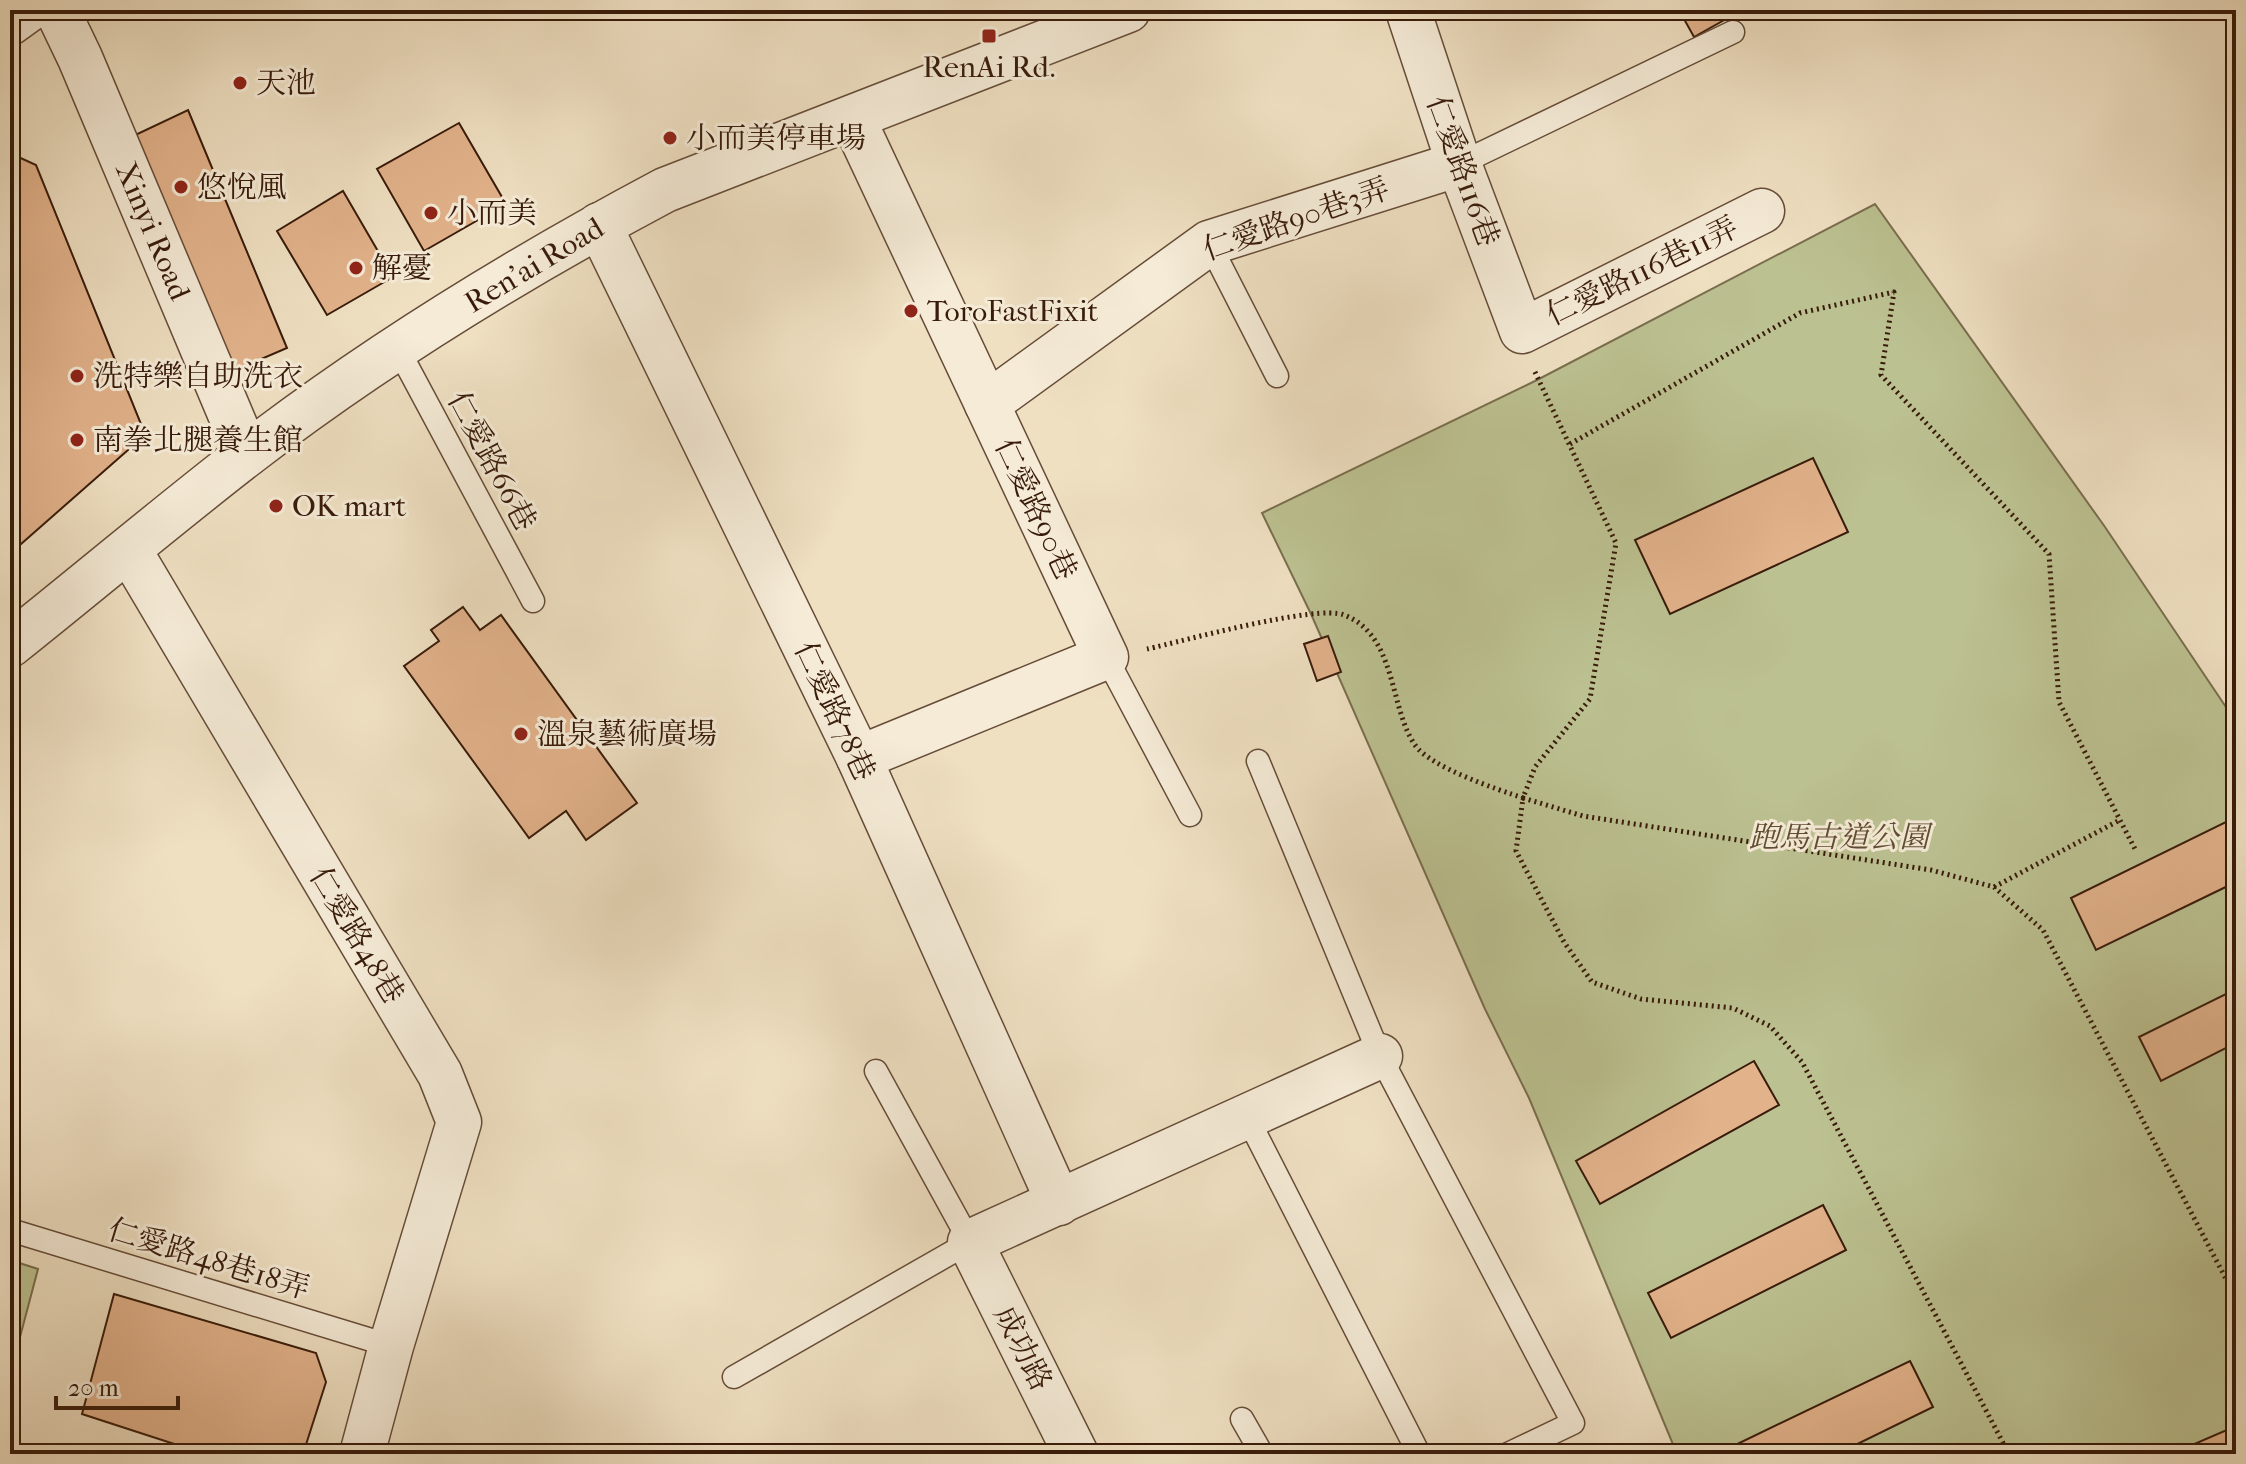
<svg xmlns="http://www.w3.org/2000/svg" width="2246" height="1464" font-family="'IM FELL French Canon','Noto Serif TC',serif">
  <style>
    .green { fill: #bcc191; stroke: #7a6e4e; stroke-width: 2 }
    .building { fill: #e2b28b; stroke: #381b0a; stroke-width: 2 }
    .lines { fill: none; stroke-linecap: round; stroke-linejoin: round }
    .lane-casing { stroke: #664c38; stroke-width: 25 }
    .street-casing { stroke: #664c38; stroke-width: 47 }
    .path { stroke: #381b0a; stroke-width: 5; stroke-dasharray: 2 4; stroke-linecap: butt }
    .lane { stroke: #f5ebd7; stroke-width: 22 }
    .street { stroke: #f5ebd7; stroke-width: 44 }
    .poi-dot { fill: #8f2418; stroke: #f5ebd7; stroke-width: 3 }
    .labels { text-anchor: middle; stroke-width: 6; stroke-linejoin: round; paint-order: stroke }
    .poi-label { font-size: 30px; fill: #381b0a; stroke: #f5ebd7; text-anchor: start }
    .street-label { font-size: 30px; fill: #381b0a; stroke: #f5ebd7 }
    .park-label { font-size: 30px; font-style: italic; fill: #604d32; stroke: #f5ebd7 }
  </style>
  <rect width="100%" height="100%" fill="#efe0c2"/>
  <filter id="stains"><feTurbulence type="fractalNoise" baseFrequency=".0025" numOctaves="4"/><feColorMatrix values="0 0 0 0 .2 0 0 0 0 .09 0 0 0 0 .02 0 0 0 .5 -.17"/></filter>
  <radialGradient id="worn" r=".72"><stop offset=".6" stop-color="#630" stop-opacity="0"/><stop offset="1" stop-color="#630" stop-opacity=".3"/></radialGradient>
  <!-- green -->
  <g class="green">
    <path d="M 1875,204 L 2105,527 L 2236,722 L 2236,1454 L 1677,1454 L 1529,1098 L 1485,1009 L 1311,614 L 1262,513 L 1537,380 Z"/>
    <path d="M 10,1260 L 38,1269 L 10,1375 Z"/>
  </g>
  <!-- building -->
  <g class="building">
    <path d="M 1679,10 L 1742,10 L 1694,37 Z"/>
    <path d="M 188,110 L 287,348 L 231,372 L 131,137 Z"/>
    <path d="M 459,123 L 506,204 L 424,251 L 377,169 Z"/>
    <path d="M 14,155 L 36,165 L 141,424 L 136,443 L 21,544 L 10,530 L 10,157 Z"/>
    <path d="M 343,191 L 393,277 L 327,315 L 277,231 Z"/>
    <path d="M 1813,458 L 1848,532 L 1670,614 L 1635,540 Z"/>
    <path d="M 463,607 L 480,630 L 501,615 L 637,803 L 586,840 L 566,811 L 529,838 L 404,666 L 439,641 L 431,630 Z"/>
    <path d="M 1328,636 L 1341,672 L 1317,681 L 1304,644 Z"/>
    <path d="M 2236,817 L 2236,882 L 2096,950 L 2071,898 Z"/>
    <path d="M 2236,989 L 2236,1043 L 2161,1081 L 2139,1037 Z"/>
    <path d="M 1754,1061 L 1779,1105 L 1600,1204 L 1576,1161 Z"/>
    <path d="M 1823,1205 L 1846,1250 L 1671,1338 L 1648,1293 Z"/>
    <path d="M 114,1294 L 316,1353 L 326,1382 L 303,1454 L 205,1454 L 82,1414 Z"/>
    <path d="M 1910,1361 L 1933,1407 L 1837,1454 L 1734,1454 L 1731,1447 Z"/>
    <path d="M 2236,1426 L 2236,1454 L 2196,1454 L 2192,1445 Z"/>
  </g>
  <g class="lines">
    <defs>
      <g id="lane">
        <path d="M 1459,164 L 1733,32"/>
        <path d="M 1209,243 L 1277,376"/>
        <path d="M 398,349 L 533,601"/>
        <path d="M 1106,657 L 1190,815"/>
        <path d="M 1258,761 L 1380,1056 L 1573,1423 L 1508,1454"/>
        <path d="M 1246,1115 L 1419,1454"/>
        <path d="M 10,1230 L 391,1346"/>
        <path d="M 734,1377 L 970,1242 L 876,1071"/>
        <path d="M 1242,1419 L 1262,1454"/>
      </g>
      <g id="street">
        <path d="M 57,10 L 80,58 L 247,454"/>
        <path d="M 1408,10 L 1459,164 L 1522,331 L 1762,211"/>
        <path d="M 10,23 L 28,10"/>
        <path d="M 853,119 L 1106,657 L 859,758"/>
        <path d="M 599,225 L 859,758 L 1059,1203"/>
        <path d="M 987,404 L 1209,243 L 1459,164"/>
        <path d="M 129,550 L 440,1074 L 459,1122 L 391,1346 L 362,1454"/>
        <path d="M 10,645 C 89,582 166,517 246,455 C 376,355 520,267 665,190 L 1128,10"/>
        <path d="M 1076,1454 L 970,1242 L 1380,1056"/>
      </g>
    </defs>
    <!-- lane casing -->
    <use href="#lane" class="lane-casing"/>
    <!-- street casing -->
    <use href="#street" class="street-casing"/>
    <!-- path -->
    <g class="path">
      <path d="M 1570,444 L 1800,313 L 1894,292 L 1881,375 L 2049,554 L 2059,702 L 2136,851"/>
      <path d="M 1147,649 C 1183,641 1317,604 1344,615 C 1397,635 1389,708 1415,745 C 1431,768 1497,789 1523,798 L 1535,767 L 1590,699 L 1616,543 L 1534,370"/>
      <path d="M 1994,887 L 2118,821"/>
      <path d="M 2009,1454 L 1802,1062 L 1770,1026 L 1733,1008 L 1641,999 L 1592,982 L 1564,942 L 1516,851 L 1523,798 L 1583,816 L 1931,870 L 1994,887 L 2043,930 L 2236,1298"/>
    </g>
    <!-- lane -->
    <use href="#lane" class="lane"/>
    <!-- street -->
    <use href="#street" class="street"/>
  </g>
  <!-- markers -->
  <g class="poi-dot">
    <rect x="981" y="28" width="16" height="16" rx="4"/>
    <circle cx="240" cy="83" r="8"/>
    <circle cx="670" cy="138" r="8"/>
    <circle cx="181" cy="187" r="8"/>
    <circle cx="431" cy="213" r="8"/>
    <circle cx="356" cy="268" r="8"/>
    <circle cx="911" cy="311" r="8"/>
    <circle cx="77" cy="376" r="8"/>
    <circle cx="77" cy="440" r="8"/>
    <circle cx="276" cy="506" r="8"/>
    <circle cx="521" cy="734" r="8"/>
  </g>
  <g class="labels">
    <!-- poi labels -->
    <g class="poi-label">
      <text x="989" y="77" text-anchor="middle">RenAi Rd.</text>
      <text x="256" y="93">天池</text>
      <text x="686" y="148">小而美停車場</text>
      <text x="197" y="197">悠悅風</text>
      <text x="447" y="223">小而美</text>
      <text x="372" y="278">解憂</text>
      <text x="927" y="321">ToroFastFixit</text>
      <text x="93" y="386">洗特樂自助洗衣</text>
      <text x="93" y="450">南拳北腿養生館</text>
      <text x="292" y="516">OK mart</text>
      <text x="537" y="744">溫泉藝術廣場</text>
    </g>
    <!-- street labels -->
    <g class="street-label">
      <text transform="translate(1463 171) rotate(70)" y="10">仁愛路116巷</text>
      <text transform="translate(1296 219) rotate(-19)" y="10">仁愛路90巷3弄</text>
      <text transform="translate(153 231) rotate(67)" y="10">Xinyi Road</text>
      <text transform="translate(534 265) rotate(-31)" y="10">Ren'ai Road</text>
      <text transform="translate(1642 271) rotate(-26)" y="10">仁愛路116巷11弄</text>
      <text transform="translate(492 461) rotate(62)" y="10">仁愛路66巷</text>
      <text transform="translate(1036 509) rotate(65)" y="10">仁愛路90巷</text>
      <text transform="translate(835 711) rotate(65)" y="10">仁愛路78巷</text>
      <text transform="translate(357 935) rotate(59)" y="10">仁愛路48巷</text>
      <text transform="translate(209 1259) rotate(17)" y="10">仁愛路48巷18弄</text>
      <text transform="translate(1023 1348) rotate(63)" y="10">成功路</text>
    </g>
    <!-- park labels -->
    <g class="park-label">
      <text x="1839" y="847">跑馬古道公園</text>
    </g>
  </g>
  <!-- margin -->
  <rect width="2246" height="1464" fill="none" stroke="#efe0c2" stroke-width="40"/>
  <rect x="12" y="12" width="2222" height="1440" fill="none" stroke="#381b0a" stroke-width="4"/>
  <rect x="20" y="20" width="2206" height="1424" fill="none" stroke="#381b0a" stroke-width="2"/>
  <!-- scale -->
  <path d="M56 1396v12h122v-12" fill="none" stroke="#381b0a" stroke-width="4"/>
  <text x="68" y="1396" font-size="24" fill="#381b0a" stroke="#f5ebd7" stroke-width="6" paint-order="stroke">20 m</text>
  <rect width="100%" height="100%" filter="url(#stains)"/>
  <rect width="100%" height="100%" fill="url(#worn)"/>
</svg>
